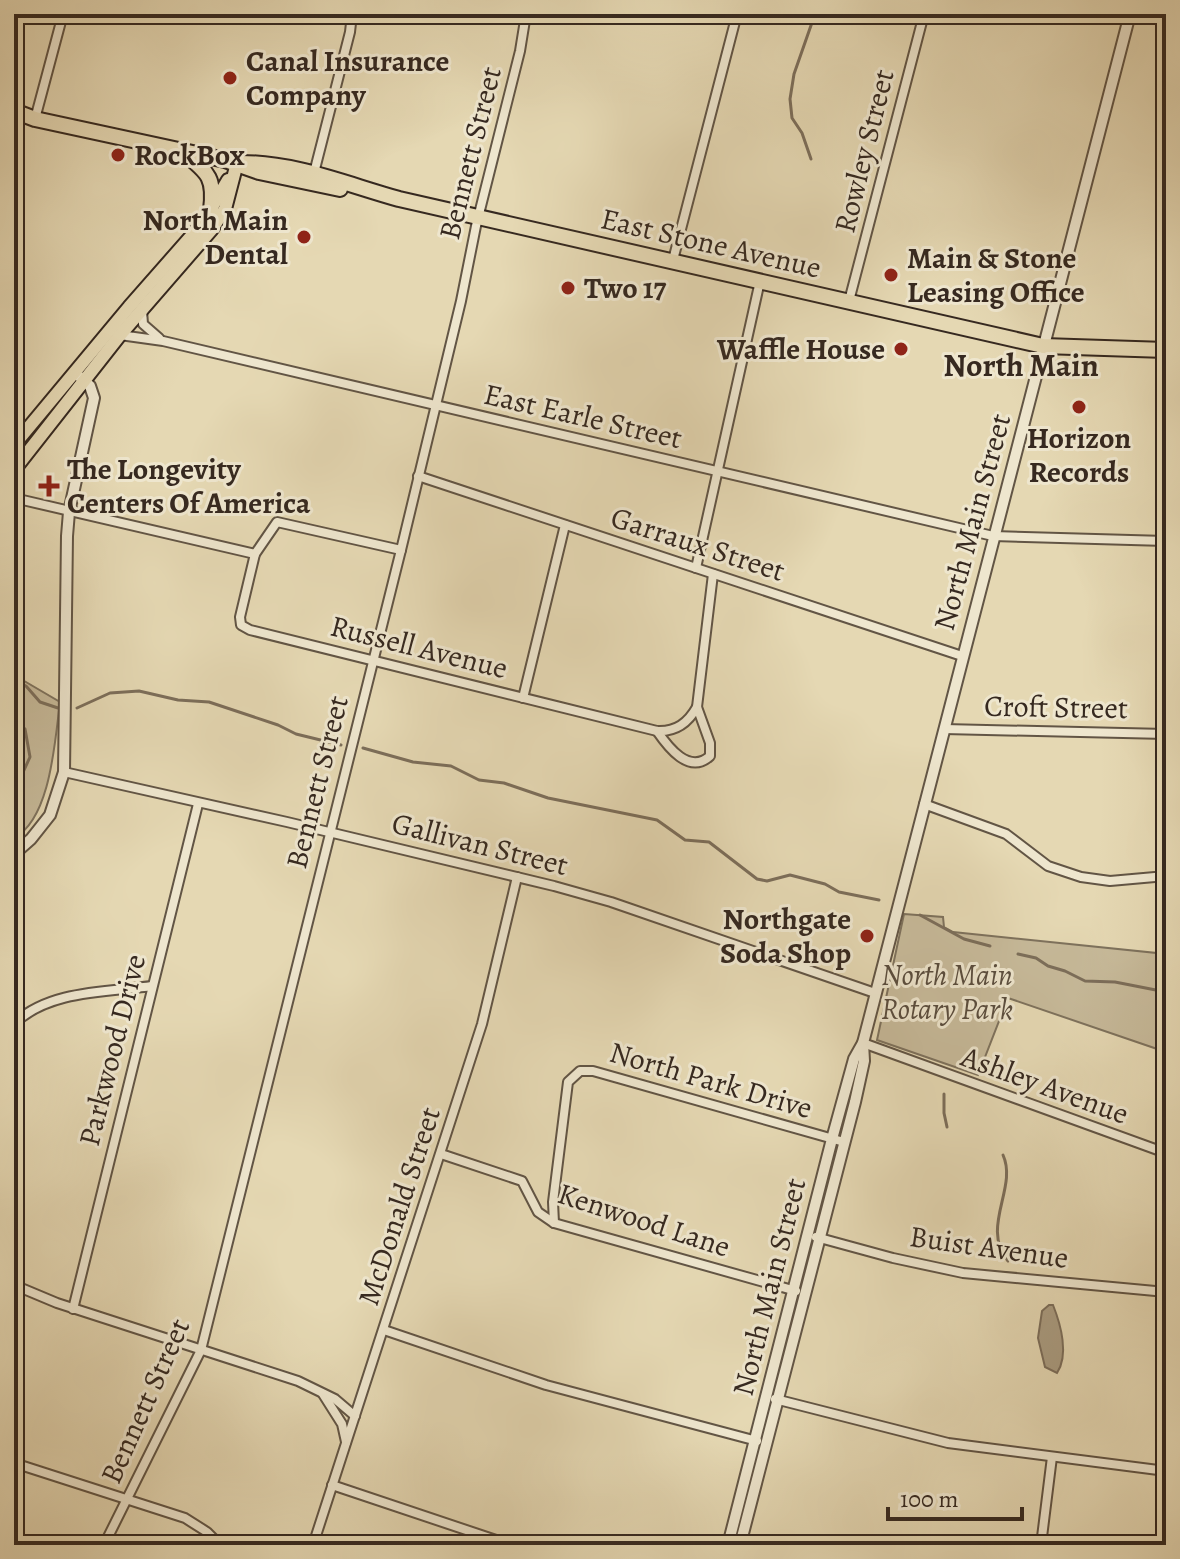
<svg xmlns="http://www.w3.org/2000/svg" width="1180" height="1559" font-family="Alegreya,serif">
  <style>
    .green { fill: #c7ba9a; stroke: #7e725d; stroke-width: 2 }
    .water { fill: #aa9c81; stroke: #7c6e5a; stroke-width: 2 }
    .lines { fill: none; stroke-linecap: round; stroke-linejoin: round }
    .stream { stroke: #7c6e5a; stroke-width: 3 }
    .minor-casing { stroke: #625545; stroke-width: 12 }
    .tertiary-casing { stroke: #625545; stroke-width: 14 }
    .primary-casing { stroke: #362920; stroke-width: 16 }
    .trunk-casing { stroke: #362920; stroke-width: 18 }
    .minor { stroke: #eee6ce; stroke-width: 8 }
    .tertiary { stroke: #eee6ce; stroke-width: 10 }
    .primary { stroke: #e5d8b3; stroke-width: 12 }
    .trunk { stroke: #e5d8b3; stroke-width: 14 }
    .poi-dot { fill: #8f2418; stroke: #eee6ce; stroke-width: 3 }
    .labels { text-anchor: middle; stroke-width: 6; stroke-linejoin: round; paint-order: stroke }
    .poi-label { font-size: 30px; font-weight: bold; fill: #362920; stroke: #eee6ce; text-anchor: start }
    .street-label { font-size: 30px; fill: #362920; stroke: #eee6ce }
    .park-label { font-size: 30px; font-style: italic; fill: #5a4d3e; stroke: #eee6ce }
    .neighbourhood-label { font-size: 32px; font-weight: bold; fill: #362920; stroke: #eee6ce }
  </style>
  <rect width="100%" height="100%" fill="#e5d8b3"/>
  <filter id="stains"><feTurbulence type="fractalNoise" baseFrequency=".0025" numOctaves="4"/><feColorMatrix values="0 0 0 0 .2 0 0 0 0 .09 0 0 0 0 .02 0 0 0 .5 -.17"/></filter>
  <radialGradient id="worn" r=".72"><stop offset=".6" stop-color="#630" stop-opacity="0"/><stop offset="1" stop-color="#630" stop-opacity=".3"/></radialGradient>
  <!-- green -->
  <g class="green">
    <path d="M 14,617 L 22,627 L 14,652 L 14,675 L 60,702 C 55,739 51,819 14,838 Z"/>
    <path d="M 904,914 L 943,917 L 944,927 L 953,932 L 1166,954 L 1166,1052 L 1008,998 L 978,1075 L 877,1040 Z"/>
  </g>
  <!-- water -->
  <path class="water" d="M 1049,1305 L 1053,1305 C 1061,1325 1069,1355 1057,1373 L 1045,1367 L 1038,1338 L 1042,1311 Z"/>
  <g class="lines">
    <!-- stream -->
    <g class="stream">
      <path d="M 811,159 L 802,133 L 792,118 L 790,99 L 794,74 L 815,14"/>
      <path d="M 14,680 L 26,686 L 40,702 L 58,708"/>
      <path d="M 77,708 L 110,693 L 139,691 L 178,700 L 209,702 L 278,725 L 296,734 L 341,745"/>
      <path d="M 14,721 L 25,729 L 30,757 L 14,792"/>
      <path d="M 363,748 L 413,762 L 451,766 L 479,780 L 504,783 L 548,798 L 657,820 L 685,840 L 709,842 L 757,879 L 767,881 L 790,875 L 825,884 L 839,892 L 879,900"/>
      <path d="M 920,915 L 964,939 L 990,946"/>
      <path d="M 1018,954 L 1036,958 L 1048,966 L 1065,971 L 1085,981 L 1115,982 L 1166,992"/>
      <path d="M 944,1094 L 944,1113 L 947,1127"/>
      <path d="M 1003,1155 C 1018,1188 980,1227 1008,1261"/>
    </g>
    <defs>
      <g id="minor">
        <path d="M 1143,14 L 1166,19"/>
        <path d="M 35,119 L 63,14"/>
        <path d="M 314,173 L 350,32 L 352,14"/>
        <path d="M 673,260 L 737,14"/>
        <path d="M 849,301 L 924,14"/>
        <path d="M 142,310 L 143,324 L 159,338"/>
        <path d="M 120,335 L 163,341 L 993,536 L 1166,541"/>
        <path d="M 418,476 L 962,656"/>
        <path d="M 14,498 L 255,554"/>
        <path d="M 401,550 L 277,522 L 255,554 L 240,617 L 241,625 L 250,630 L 657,731 C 676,732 688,723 697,707"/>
        <path d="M 696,568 L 760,281"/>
        <path d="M 523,698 L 565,525"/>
        <path d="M 944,729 L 1166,734"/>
        <path d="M 657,731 C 668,747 689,775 710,756 L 710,743 L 697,707 L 713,574"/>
        <path d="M 64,772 L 287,822 L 554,886 L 611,902 L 875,993"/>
        <path d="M 924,804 L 1006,834 L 1048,866 L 1081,877 L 1110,881 L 1166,876"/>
        <path d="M 14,1024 C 48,990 108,992 152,986"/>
        <path d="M 863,1043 L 1166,1153"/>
        <path d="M 441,1154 L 522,1181 L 538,1212 L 554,1223 L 796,1291"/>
        <path d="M 554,1223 L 553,1202 L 568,1082 L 580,1071 L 593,1071 L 844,1142"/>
        <path d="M 816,1237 L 893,1258 L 963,1273 L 1166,1292"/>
        <path d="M 14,1285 L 57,1303 L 298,1381 L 335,1399 L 355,1416"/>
        <path d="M 73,1309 L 198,804"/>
        <path d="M 384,1330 L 546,1385 L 757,1441"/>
        <path d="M 323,1394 L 342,1424 L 346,1442"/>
        <path d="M 775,1399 L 948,1443 L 1166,1471"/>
        <path d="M 14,1463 L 185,1518 L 207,1532 L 220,1545"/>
        <path d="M 332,1485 L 511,1545"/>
        <path d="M 104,1545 L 201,1350 L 401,550 L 461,301 L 476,226 L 520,51 L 526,14"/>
        <path d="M 313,1545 L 482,1024 L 517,877"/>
        <path d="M 1041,1545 L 1052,1457"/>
      </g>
      <g id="tertiary">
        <path d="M 14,854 L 31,839 L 50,815 L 64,772 L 67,536 L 69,512 L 94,398 L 90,386 L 80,377"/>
        <path d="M 728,1545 L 832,1139 L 854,1059 L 863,1043 L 1130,14"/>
        <path d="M 740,1545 L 855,1102 L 864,1061 L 863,1043"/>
      </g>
      <g id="primary">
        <path d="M 14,445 L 129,307 L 202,224 L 228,180"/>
        <path d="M 14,470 L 120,335 L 212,229 L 225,209 L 237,163"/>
      </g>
      <g id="trunk">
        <path d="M 14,111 L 35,119 L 225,160 L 259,172 L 340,189"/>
        <path d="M 185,154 C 209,173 215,179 211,210"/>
        <path d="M 237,163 C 294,162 345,184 399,199 L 1043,346 L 1166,350"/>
      </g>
    </defs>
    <!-- minor casing -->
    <use href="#minor" class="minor-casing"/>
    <!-- tertiary casing -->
    <use href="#tertiary" class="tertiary-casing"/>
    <!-- primary casing -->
    <use href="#primary" class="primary-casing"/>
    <!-- trunk casing -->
    <use href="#trunk" class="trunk-casing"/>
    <!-- minor -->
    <use href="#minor" class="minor"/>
    <!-- tertiary -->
    <use href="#tertiary" class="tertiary"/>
    <!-- primary -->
    <use href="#primary" class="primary"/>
    <!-- trunk -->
    <use href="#trunk" class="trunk"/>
  </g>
  <!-- markers -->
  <g class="poi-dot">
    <circle cx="230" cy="78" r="8"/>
    <circle cx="118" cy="155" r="8"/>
    <circle cx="304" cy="237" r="8"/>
    <circle cx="891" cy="275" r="8"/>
    <circle cx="568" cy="288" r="8"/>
    <circle cx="901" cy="349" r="8"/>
    <circle cx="1079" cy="407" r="8"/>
    <path d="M45 474h8v8h8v8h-8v8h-8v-8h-8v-8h8z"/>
    <circle cx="867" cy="936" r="8"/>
  </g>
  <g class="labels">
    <!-- poi labels -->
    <g class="poi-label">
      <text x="246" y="71">Canal Insurance<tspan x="246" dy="34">Company</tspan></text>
      <text x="134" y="165">RockBox</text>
      <text x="288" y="230" text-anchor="end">North Main<tspan x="288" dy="34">Dental</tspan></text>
      <text x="907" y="268">Main &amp; Stone<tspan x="907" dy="34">Leasing Office</tspan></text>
      <text x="584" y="298">Two 17</text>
      <text x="885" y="359" text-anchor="end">Waffle House</text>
      <text x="1079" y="448" text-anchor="middle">Horizon<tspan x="1079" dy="34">Records</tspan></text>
      <text x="67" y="479">The Longevity<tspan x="67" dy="34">Centers Of America</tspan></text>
      <text x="851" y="929" text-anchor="end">Northgate<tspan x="851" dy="34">Soda Shop</tspan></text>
    </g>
    <!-- street labels -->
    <g class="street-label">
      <text transform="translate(864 151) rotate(-76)" y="10">Rowley Street</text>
      <text transform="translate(470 153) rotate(-76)" y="10">Bennett Street</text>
      <text transform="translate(711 243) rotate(13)" y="10">East Stone Avenue</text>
      <text transform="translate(583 416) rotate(13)" y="10">East Earle Street</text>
      <text transform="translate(972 522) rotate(-75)" y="10">North Main Street</text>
      <text transform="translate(698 544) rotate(18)" y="10">Garraux Street</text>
      <text transform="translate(419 647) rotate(14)" y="10">Russell Avenue</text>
      <text transform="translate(1056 707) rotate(1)" y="10">Croft Street</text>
      <text transform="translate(317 782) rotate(-76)" y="10">Bennett Street</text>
      <text transform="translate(480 844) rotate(14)" y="10">Gallivan Street</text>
      <text transform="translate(112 1050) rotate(-76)" y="10">Parkwood Drive</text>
      <text transform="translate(711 1080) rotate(16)" y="10">North Park Drive</text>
      <text transform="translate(1045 1085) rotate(20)" y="10">Ashley Avenue</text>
      <text transform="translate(399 1206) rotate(-72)" y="10">McDonald Street</text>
      <text transform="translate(644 1220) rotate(18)" y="10">Kenwood Lane</text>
      <text transform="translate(989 1247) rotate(8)" y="10">Buist Avenue</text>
      <text transform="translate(769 1287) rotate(-76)" y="10">North Main Street</text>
      <text transform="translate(145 1401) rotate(-66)" y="10">Bennett Street</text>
    </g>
    <!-- park labels -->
    <g class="park-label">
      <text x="947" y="985">North Main<tspan x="947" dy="34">Rotary Park</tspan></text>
    </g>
    <!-- neighbourhood labels -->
    <g class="neighbourhood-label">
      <text x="1021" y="376">North Main</text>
    </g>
  </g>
  <!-- margin -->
  <rect width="1180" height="1559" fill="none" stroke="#e5d8b3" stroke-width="48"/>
  <rect x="16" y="16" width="1148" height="1527" fill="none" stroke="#362920" stroke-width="4"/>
  <rect x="24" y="24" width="1132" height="1511" fill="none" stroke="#362920" stroke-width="2"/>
  <!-- scale -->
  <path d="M888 1507v12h134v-12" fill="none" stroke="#362920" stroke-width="4"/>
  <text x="900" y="1507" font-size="24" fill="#362920" stroke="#eee6ce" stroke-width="6" paint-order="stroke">100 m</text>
  <rect width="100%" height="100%" filter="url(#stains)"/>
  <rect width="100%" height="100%" fill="url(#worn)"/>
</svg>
